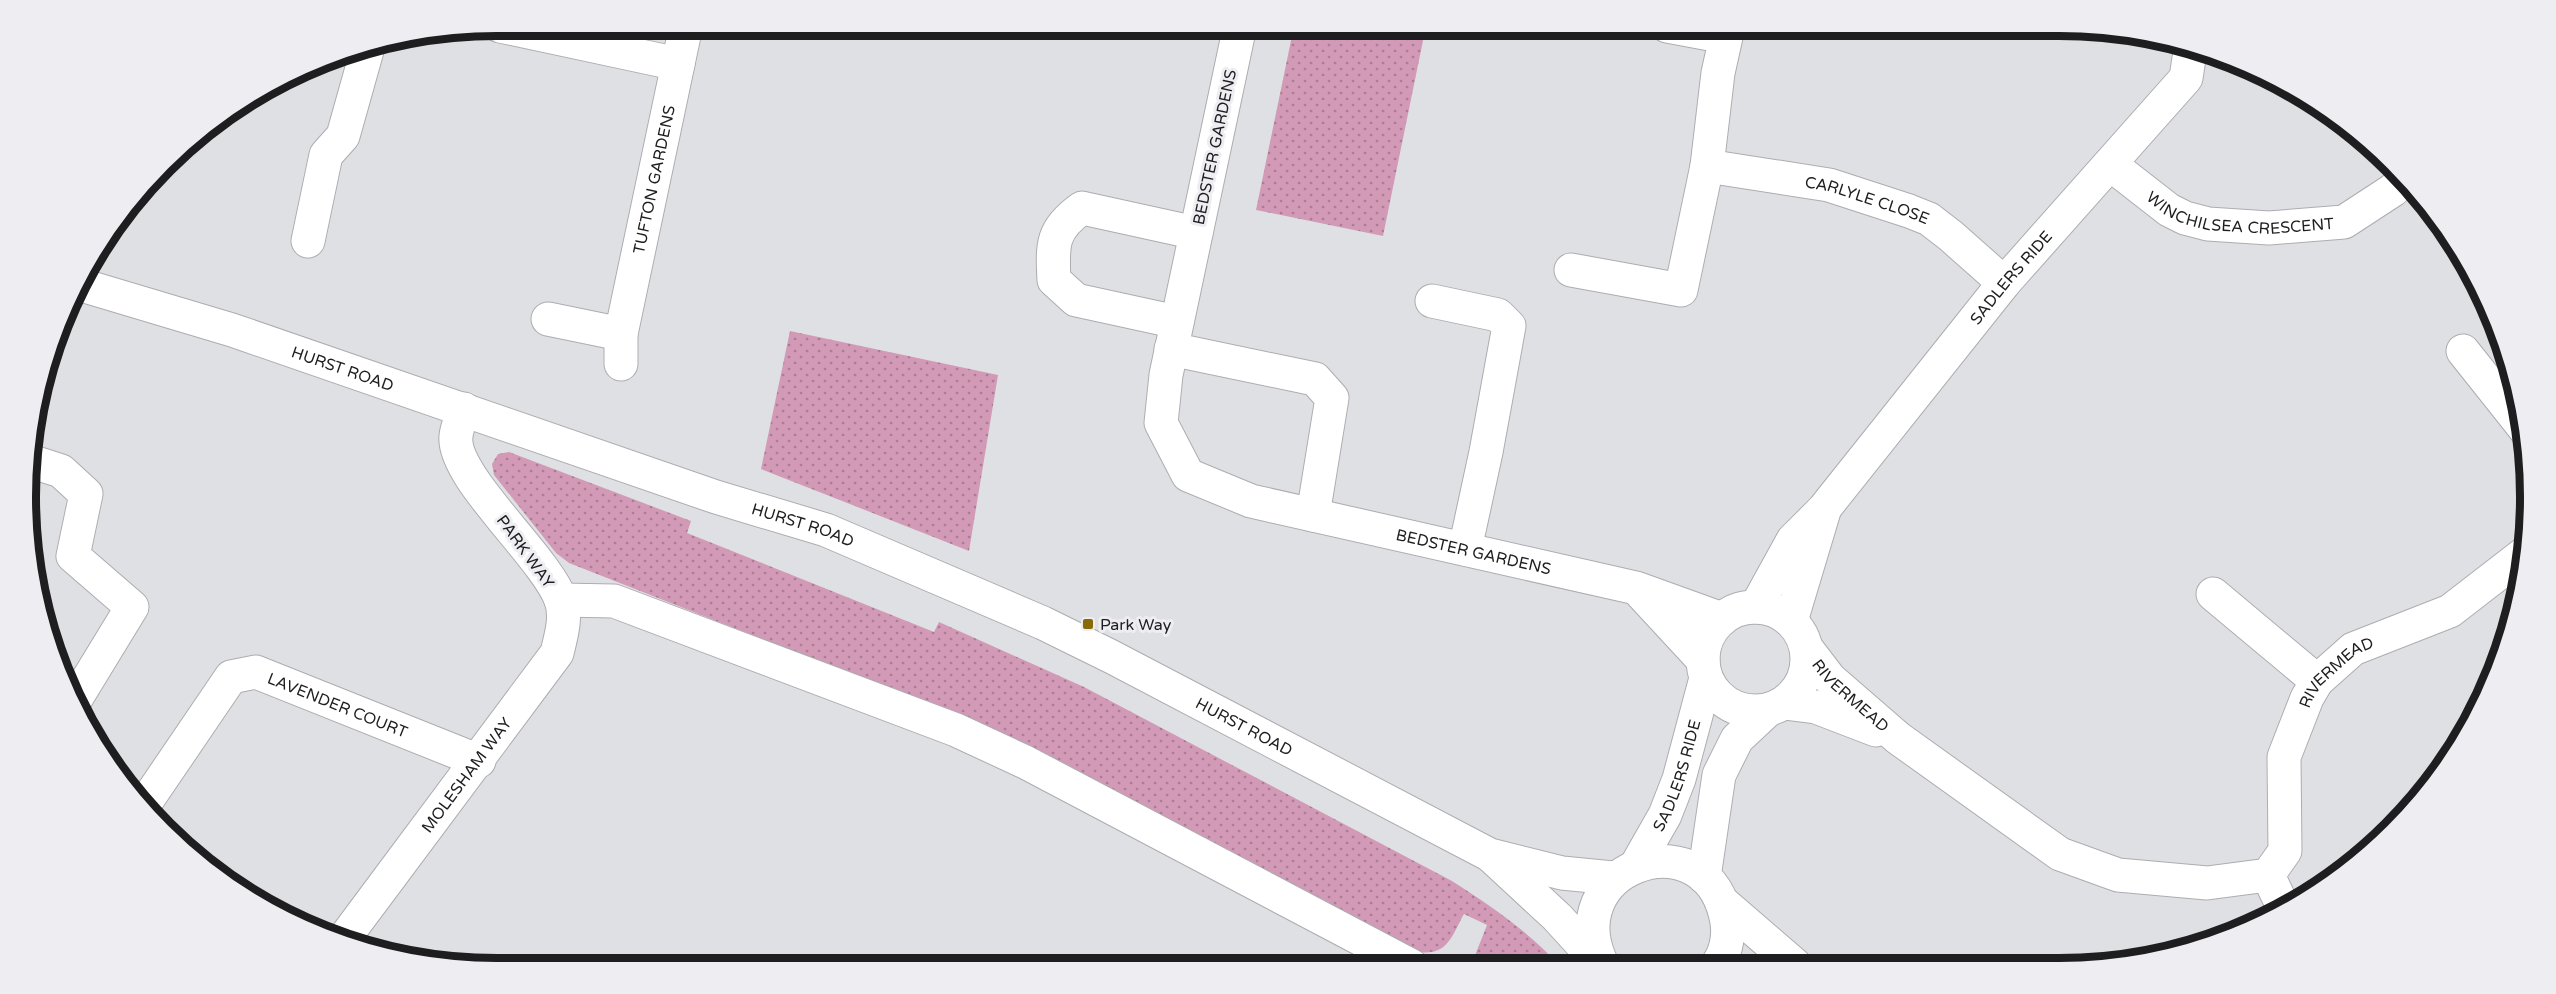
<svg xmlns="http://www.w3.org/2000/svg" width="2556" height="994" font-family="'Varela Round',sans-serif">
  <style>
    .grass { fill: url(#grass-dots) }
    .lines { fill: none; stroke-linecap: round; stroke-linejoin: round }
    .minor-casing { stroke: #adadb1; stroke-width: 35 }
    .major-casing { stroke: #adadb1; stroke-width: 35 }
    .minor { stroke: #fff; stroke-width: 33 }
    .major { stroke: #fff; stroke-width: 33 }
    .poi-dot { fill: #886a07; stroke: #ededf2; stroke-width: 2 }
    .labels { text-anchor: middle; stroke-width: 6; stroke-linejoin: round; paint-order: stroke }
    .street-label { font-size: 16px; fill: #1e1e20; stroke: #ededf2 }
    .poi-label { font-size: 16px; fill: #1e1e20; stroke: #ededf2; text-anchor: start }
    .rim { fill: none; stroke: #1e1e20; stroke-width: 8 }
  </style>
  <defs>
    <pattern id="grass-dots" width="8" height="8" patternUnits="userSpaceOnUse" patternTransform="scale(1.5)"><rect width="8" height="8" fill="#d29ab6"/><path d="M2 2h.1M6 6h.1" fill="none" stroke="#aa7d94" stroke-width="1.8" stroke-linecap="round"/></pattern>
  </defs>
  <rect width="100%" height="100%" fill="#dfe0e4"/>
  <!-- grass -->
  <g class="grass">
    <path d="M 1294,26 L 1426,26 L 1383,236 L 1256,210 Z"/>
    <path d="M 790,331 L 998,375 L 969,551 L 761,469 Z"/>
    <path d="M 509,452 L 691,521 L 687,533 L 934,632 L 939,622 L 1084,687 L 1452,881 C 1491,906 1528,931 1560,966 L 1475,966 L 1474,958 L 1487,925 L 1464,914 C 1452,935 1448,956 1419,952 L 1058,761 L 999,732 L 569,563 L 556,553 L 494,475 L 492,464 L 498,454 Z"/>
  </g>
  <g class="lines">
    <defs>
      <g id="minor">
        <path d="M 500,26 L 678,64"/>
        <path id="s1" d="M 1240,26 L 1166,375 L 1161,423 L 1188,475 L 1251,501 L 1636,588 L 1722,619"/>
        <path id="s2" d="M 2110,164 L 2169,210 L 2185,218 L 2208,224 L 2269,228 L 2344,222 L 2393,190 L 2405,178"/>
        <path id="s3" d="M 1707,166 L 1829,185 L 1909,211 L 1929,219 L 1951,236 L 2004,283"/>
        <path d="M 308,241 L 326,155 L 343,136 L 368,47"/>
        <path d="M 1571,270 L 1681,290 L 1707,166 L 1718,73 L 1726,37 L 1667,26"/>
        <path d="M 1432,301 L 1498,315 L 1509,326 L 1486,452 L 1465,549"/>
        <path d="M 548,319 L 621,334 L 621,364"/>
        <path d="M 1177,322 L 1076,300 L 1054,280 C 1052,244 1052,229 1082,208 L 1196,233"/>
        <path id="s4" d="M 621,334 L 686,26"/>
        <path d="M 1171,349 L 1315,379 L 1332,398 L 1313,515"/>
        <path d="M 2463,351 L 2525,429"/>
        <path d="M 30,461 L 61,471 L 86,494 L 73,556 L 132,607 L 74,702"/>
        <path d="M 1641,593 L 1703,660"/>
        <path d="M 2213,594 L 2317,681"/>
        <path d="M 561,600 L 614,601 L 956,730 L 1025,762 L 1412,966"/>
        <circle cx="1755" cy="659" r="52"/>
        <path id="s5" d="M 1756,607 L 1793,540 L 1824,509 L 2004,283 L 2186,78 L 2191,45"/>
        <path d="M 1791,621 L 1824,511"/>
        <path id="s6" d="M 1807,649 L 1830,679 L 1898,738 L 2060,854 L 2118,875 L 2207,883 L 2268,875 L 2285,851 L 2284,757 L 2307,698 L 2317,681 L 2353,649 L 2450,611 L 2525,553"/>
        <path d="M 1784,703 L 1816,707 L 1876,730"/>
        <path id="s7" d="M 148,799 L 231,677 L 256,672 L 479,761"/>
        <path id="s8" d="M 1636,866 L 1665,815 L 1679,779 L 1706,678"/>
        <path d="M 2268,875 L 2284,909"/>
        <path d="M 1704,877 L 1719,775 L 1737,739 L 1768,710"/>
        <path id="s9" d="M 343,940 L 557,653 C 561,636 567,617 561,600 C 545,556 451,476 456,436 C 457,427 461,418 464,409"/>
      </g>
      <g id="major">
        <path id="s10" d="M 78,284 L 232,330 L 716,497 L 826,530 L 1043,623 L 1112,657 L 1490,855 L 1562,873 L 1613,878"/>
        <path d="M 1491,856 L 1557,917 L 1599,963"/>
        <path d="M 1722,902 L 1795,965"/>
        <path d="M 1603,966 C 1554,869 1700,816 1725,913 C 1730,930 1728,950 1717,965"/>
      </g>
    </defs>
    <!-- minor casing -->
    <use href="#minor" class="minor-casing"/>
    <!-- major casing -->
    <use href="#major" class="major-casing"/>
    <!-- minor -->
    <use href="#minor" class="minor"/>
    <!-- major -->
    <use href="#major" class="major"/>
  </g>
  <!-- markers -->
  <rect class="poi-dot" x="1082" y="618" width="12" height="12" rx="3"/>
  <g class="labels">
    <!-- street labels -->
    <g class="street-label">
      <text transform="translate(1214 147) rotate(-78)" y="6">BEDSTER GARDENS</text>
      <text dy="6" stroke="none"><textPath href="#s4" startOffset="158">TUFTON GARDENS</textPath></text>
      <text dy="6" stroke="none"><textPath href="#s3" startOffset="164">CARLYLE CLOSE</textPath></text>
      <text dy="6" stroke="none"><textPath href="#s2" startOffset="146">WINCHILSEA CRESCENT</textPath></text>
      <text dy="6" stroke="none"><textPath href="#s5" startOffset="418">SADLERS RIDE</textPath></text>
      <text dy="6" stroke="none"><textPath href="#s10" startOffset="278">HURST ROAD</textPath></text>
      <text dy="6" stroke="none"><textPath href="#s10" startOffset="764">HURST ROAD</textPath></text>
      <text transform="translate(526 551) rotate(54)" y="6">PARK WAY</text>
      <text dy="6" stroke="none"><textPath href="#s1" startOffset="760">BEDSTER GARDENS</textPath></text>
      <text dy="6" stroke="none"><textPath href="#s6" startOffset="766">RIVERMEAD</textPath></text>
      <text dy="6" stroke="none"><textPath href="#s6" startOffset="64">RIVERMEAD</textPath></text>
      <text dy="6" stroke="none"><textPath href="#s7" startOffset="261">LAVENDER COURT</textPath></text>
      <text dy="6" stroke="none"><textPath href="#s10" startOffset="1250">HURST ROAD</textPath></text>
      <text dy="6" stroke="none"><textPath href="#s8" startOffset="100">SADLERS RIDE</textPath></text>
      <text dy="6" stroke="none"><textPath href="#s9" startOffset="206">MOLESHAM WAY</textPath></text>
    </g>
    <!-- poi labels -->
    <g class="poi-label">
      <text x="1100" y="630">Park Way</text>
    </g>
  </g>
  <!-- crop -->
  <path d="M0 0H2556V994H0ZM497 36H2059A461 461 0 0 1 2520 497V497A461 461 0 0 1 2059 958H497A461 461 0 0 1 36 497V497A461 461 0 0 1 497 36Z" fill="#ededf2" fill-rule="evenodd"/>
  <path class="rim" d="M497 36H2059A461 461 0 0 1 2520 497V497A461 461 0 0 1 2059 958H497A461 461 0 0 1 36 497V497A461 461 0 0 1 497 36Z"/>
</svg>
